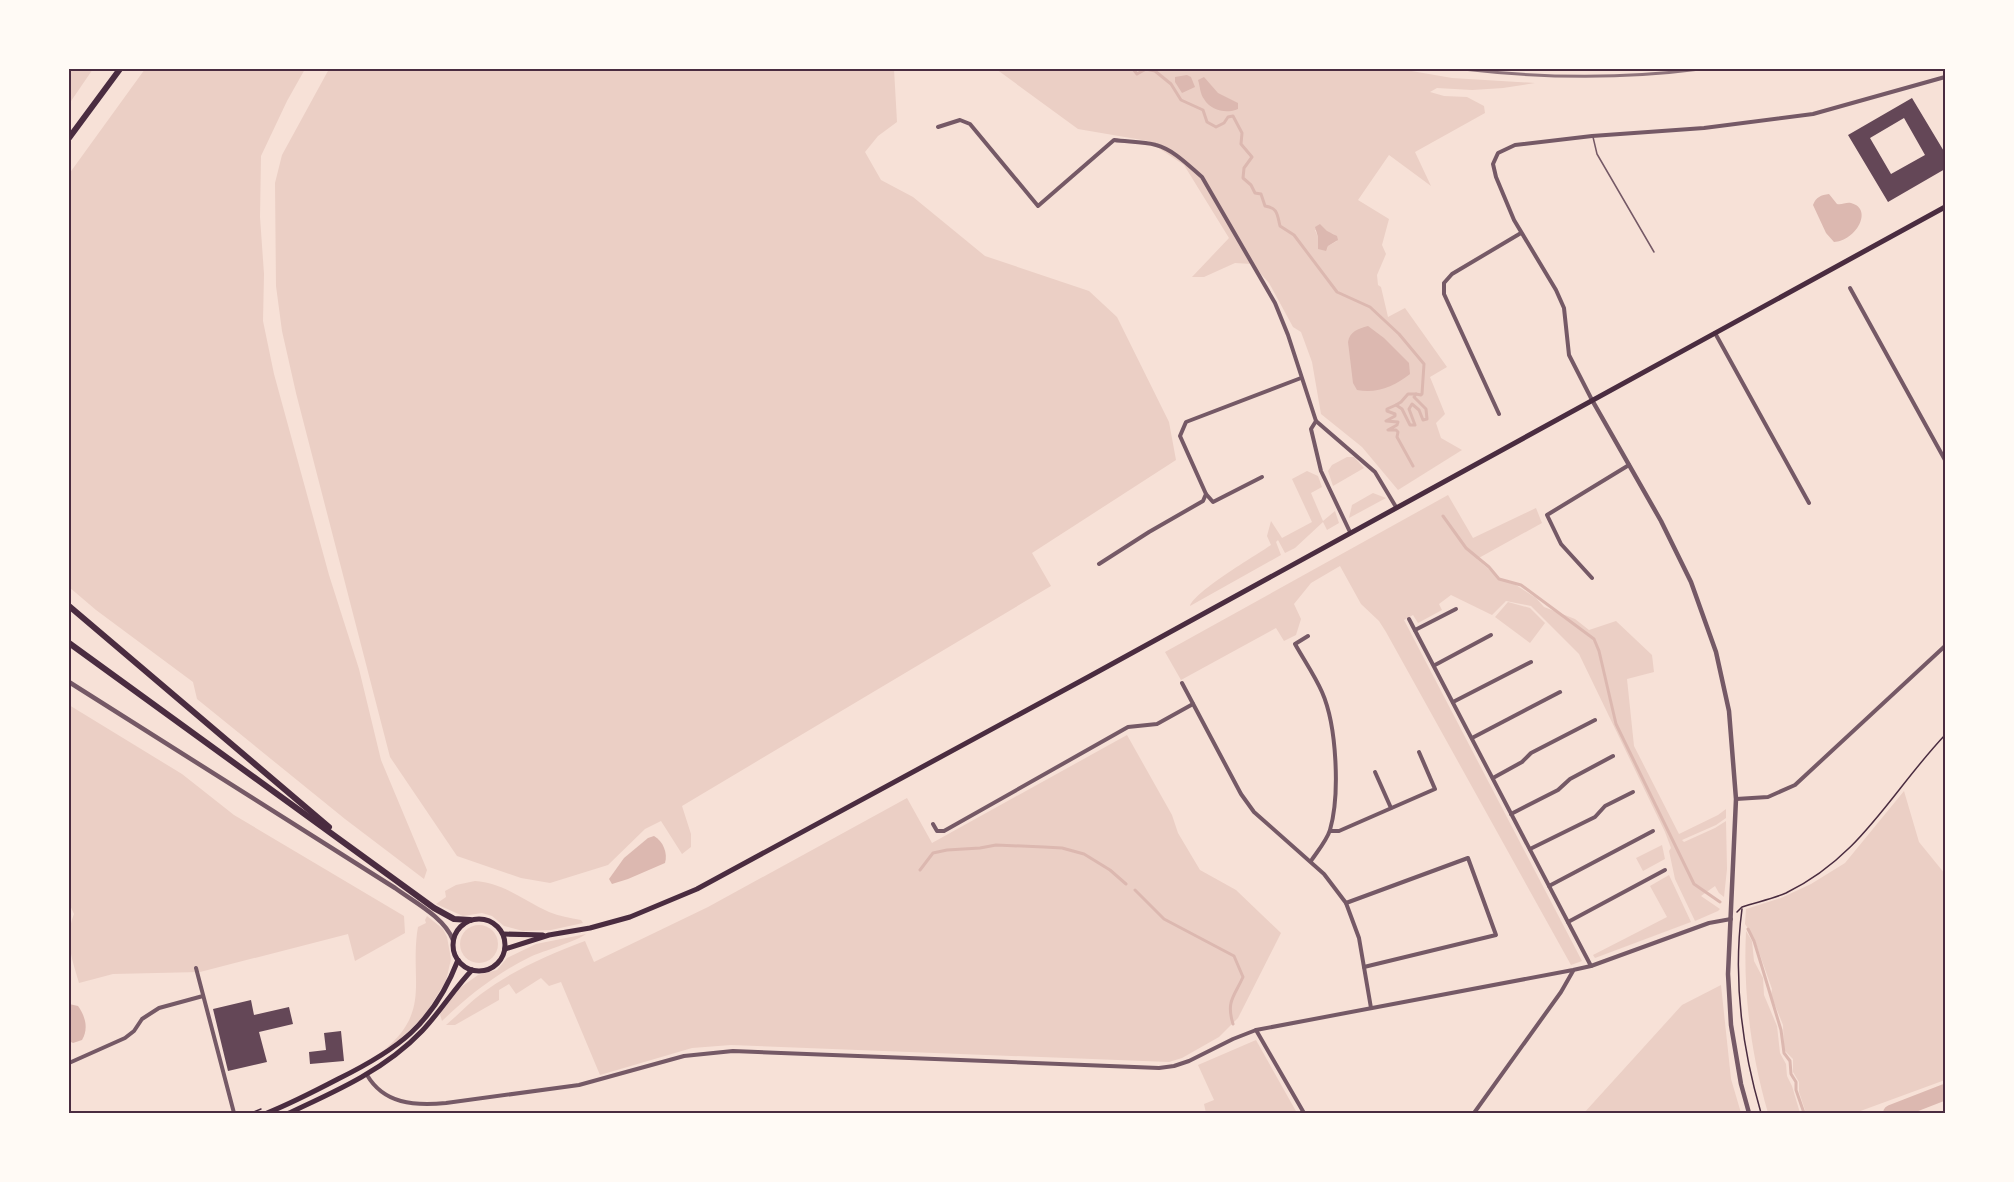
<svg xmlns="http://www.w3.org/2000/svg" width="2014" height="1182" font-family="Commissioner,sans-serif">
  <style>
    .green { fill: #ebcfc5; fill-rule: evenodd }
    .water { fill: #dcb8b0 }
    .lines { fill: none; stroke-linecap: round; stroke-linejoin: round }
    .stream { stroke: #dcb8b0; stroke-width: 3 }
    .river { stroke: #dcb8b0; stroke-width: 16 }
    .building { fill: #644757; fill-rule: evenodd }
    .path { stroke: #4a2c40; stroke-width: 1.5 }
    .service { stroke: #755966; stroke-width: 1.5 }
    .minor { stroke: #755966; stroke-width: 4 }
    .tertiary { stroke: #755966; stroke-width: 4.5 }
    .secondary { stroke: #4a2c40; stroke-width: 5 }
    .trunk { stroke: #4a2c40; stroke-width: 6 }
    .rail { stroke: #8f747c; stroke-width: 3 }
    .neatline { fill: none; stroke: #4a2c40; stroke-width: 2 }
  </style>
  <rect width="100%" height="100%" fill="#f7e1d7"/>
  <!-- green -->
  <g class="green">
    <path d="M 69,69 L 93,69 L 69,104 Z"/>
    <path d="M 145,69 L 305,69 L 287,101 L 261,156 L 260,217 L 264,274 L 263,321 L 274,374 L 329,575 L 359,669 L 381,760 L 427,870 L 424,879 L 345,819 L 197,699 L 193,682 L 96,610 L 69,587 L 69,174 Z"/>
    <path d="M 329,69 L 894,69 L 897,122 L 878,136 L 865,152 L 881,180 L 913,197 L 985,256 L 1089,291 L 1117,317 L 1169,422 L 1176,460 L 1032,553 L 1051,586 L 682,806 L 691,834 L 691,847 L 682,854 L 661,821 L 645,829 L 608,865 L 550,883 L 521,878 L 457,856 L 390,757 L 296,393 L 282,331 L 276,286 L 275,183 L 282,155 Z"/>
    <path d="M 996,69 L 1400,69 L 1452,78 L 1535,83 L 1503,88 L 1472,90 L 1437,88 L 1430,92 L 1444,96 L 1467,97 L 1484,106 L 1485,113 L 1415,152 L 1431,186 L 1389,155 L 1358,200 L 1389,219 L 1382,245 L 1386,254 L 1377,275 L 1378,285 L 1381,287 L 1388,317 L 1405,308 L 1447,367 L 1430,377 L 1445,414 L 1436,423 L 1441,438 L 1462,450 L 1398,490 L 1362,447 L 1321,414 L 1312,362 L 1301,332 L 1293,327 L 1269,283 L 1252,264 L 1235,263 L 1204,277 L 1192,277 L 1229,238 L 1184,165 L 1148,141 L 1078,129 ZM 1315,230 L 1334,234 L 1337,241 L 1328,246 L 1327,249 L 1319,247 L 1318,237 Z"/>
    <path d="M 1347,457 L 1354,457 L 1364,468 L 1333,486 L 1328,471 L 1332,465 Z"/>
    <path d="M 1307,471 L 1318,476 L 1322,487 L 1311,493 L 1323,521 L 1335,511 L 1339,523 L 1327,530 L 1323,522 L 1295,548 L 1285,553 L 1278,540 L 1276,542 L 1281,555 L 1190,606 C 1195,591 1255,556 1271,545 L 1267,536 L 1271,521 L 1282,538 L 1312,522 L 1292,479 Z"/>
    <path d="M 1373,493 L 1386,498 L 1349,518 L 1352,505 Z"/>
    <path d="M 1448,495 L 1473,538 L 1536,508 L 1542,523 L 1477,559 L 1499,578 L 1516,585 L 1536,598 L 1544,607 L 1575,619 L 1589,630 L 1616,621 L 1652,655 L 1654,672 L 1627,679 L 1634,746 L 1679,834 L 1718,815 L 1726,809 L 1726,818 L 1716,825 L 1682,840 L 1684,842 L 1715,828 L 1726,821 L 1727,869 L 1724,897 L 1719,893 L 1715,886 L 1701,896 L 1720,909 L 1718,911 L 1695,921 L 1675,879 L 1669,851 L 1671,848 L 1665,832 L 1579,654 L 1531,606 L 1506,601 L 1492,615 L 1451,595 L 1439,604 L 1442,610 L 1418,623 L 1413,615 L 1404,620 L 1582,961 L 1571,965 L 1386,632 L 1379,621 L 1361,604 L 1340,566 L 1311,583 L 1294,604 L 1301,619 L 1296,635 L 1284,641 L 1276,628 L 1181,680 L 1165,652 Z"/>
    <path d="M 1508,602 L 1530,608 L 1545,623 L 1530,643 L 1495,617 Z"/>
    <path d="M 69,705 L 182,774 L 234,815 L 404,916 L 405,933 L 355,961 L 348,934 L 200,972 L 113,974 L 79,983 C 72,959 64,938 74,914 L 69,903 Z"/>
    <path d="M 1127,735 L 1172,815 L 1178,833 L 1200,870 L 1236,890 L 1281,933 L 1238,1018 L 1219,1037 L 1182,1058 L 1169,1062 L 731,1045 L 692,1048 L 600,1075 L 561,982 L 549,986 L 541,978 L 516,994 L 509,984 L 499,990 L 499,1000 L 455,1025 L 446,1025 C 458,1015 469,1003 481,994 C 513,970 548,955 585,941 L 594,962 L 708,907 L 907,798 L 932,843 Z"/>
    <path d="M 1904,791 L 1919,842 L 1945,874 L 1945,1080 L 1855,1113 L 1806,1113 L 1799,1092 L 1799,1082 L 1793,1072 L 1793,1059 L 1784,1050 L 1783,1025 L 1771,995 L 1772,989 L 1754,938 L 1745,924 L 1746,909 L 1781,898 L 1811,884 L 1845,863 Z"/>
    <path d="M 1662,845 L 1665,859 L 1643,871 L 1636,858 Z"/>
    <path d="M 1669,875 L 1691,922 L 1595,958 L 1593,955 L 1667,917 L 1650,886 Z"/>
    <path d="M 475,881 C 504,883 523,900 549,912 C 559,916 570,918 581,920 L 583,923 L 551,930 L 523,931 L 504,926 L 492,916 L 482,913 L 463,916 L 436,904 L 446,897 L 445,891 L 456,885 Z"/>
    <path d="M 427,916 L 443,929 L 447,937 L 451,959 L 446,981 L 425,1015 L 398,1041 L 384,1050 C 430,1012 411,983 417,933 L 418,927 L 426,923 L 425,920 Z"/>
    <circle cx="479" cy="944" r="19"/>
    <path d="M 1746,931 L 1752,941 L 1754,961 L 1763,978 L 1764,995 L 1777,1026 L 1780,1053 L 1786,1064 L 1787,1076 L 1792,1086 L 1800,1113 L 1768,1113 C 1751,1054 1743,993 1746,931 Z"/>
    <path d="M 586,934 C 577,941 543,951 530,957 C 497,973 468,996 442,1021 L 440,1014 L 457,990 L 478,975 L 497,970 L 507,958 L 536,944 Z"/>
    <path d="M 1721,985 L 1731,1079 L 1741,1113 L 1584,1113 L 1682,1005 Z"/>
    <path d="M 1256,1040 L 1297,1113 L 1206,1113 L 1204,1104 L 1214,1100 L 1198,1065 Z"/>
  </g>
  <!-- water -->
  <g class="water">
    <path d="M 1187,75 L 1191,77 L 1195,87 L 1182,93 L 1175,82 L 1175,77 Z"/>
    <path d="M 1204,77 L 1218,93 L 1238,103 L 1238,109 C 1227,114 1211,111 1204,99 C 1200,94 1200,86 1198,80 Z"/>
    <path d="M 1829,194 L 1837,204 C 1842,205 1846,202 1851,203 C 1874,209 1856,241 1834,242 L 1826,233 L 1813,205 C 1816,197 1821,195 1829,194 Z"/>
    <path d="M 1320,224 L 1327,231 L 1337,236 L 1338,240 L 1328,246 L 1326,251 L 1318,249 L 1318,237 L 1315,227 Z"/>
    <path d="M 1368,326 L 1384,338 L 1409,363 L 1410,374 C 1395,386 1377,394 1357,390 L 1353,383 L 1348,342 C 1350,331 1358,329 1368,326 Z"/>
    <path d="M 654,836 C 663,841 668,853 665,863 L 628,879 L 612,884 L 609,879 L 624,858 L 648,838 Z"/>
    <path d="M 69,1004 L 78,1006 C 85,1016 89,1028 82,1040 L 73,1043 L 69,1041 Z"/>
  </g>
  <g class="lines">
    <!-- stream -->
    <g class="stream">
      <path d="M 1133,69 L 1137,74 L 1146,69 L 1155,71 L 1171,84 L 1181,100 L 1203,110 L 1207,122 L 1216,127 L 1224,123 L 1228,117 L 1233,116 L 1242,133 L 1241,144 L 1252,157 L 1244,168 L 1243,178 L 1251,185 L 1255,193 L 1261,194 L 1265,206 C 1278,208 1277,214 1280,226 L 1294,235 L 1337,292 L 1370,307 L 1399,334 L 1424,364 L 1422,394 L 1421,395 L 1416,394 L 1414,397 L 1426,409 L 1427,419 L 1423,420 L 1419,410 L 1412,404 L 1409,409 L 1415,425 L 1410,425 L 1402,409 L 1396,405 L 1387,409 L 1387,411 L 1395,414 L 1395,416 L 1386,421 L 1398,422 L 1397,425 L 1388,430 L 1396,430 L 1398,432 L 1397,437 L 1413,466"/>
      <path d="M 1396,405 L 1401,402 L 1408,394 L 1416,394"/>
      <path d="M 1443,516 L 1466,548 L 1489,567 L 1499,579 L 1521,585 L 1594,639 L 1599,651 L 1616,724 L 1694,884 L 1720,902"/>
      <path d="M 920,870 L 933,853 L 947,850 L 980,848 L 996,845 L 1044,847 L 1062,848 L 1084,854 L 1110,870 L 1126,884"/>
      <path d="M 1135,890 L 1164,919 L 1234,956 L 1243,977 C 1234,997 1226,1001 1233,1024"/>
      <path d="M 1748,929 L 1754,941 L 1762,967 L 1781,1030 L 1784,1053 L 1790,1061 L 1791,1074 L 1796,1082 L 1796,1090 L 1804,1113"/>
    </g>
    <!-- river -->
    <path class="river" d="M 1891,1113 L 1945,1092"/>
  </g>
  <!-- building -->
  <g class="building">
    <path d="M 1912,98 L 1945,153 L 1945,169 L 1888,202 L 1848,135 ZM 1904,118 L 1925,155 L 1891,174 L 1870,138 Z"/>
    <path d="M 251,1000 L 254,1015 L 289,1007 L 293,1024 L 259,1032 L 267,1062 L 228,1071 L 213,1009 Z"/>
    <path d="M 341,1031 L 344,1061 L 310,1064 L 309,1052 L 326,1050 L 324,1033 Z"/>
  </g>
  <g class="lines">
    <!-- path -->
    <g class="path">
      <path d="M 1742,909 C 1733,977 1742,1048 1761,1113"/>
      <path d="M 1737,912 L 1742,907 C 1757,902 1772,899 1786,893 C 1861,857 1891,792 1945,735"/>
      <path d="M 251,1113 L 261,1109"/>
    </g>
    <!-- service -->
    <path class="service" d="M 1593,137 L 1597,154 L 1654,252"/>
    <!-- minor -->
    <g class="minor">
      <path d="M 938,127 L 960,120 L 970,124 L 1038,206 L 1114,140 C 1127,142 1143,141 1156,145 C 1174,150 1188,165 1202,177 L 1275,303 L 1288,335 L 1316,421 L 1375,472 L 1396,507"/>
      <path d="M 1850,288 L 1945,460"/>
      <path d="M 1715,333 L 1809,503"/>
      <path d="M 1592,400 L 1569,355 L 1564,308 L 1556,290 L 1514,220 L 1496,177 L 1493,164 L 1498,153 L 1515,145 L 1592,136 L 1704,128 L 1813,114 L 1945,77"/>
      <path d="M 1499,414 L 1444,294 L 1444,283 L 1452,274 L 1521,233"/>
      <path d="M 1316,421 L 1311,429 L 1321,471 L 1350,532"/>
      <path d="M 1206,494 L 1213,502 L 1262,477"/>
      <path d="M 1099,564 L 1149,532 L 1203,501 L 1206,494 L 1180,436 L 1186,422 L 1301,378"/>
      <path d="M 1592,578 L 1561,544 L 1547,515 L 1629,465"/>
      <path d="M 1409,619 L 1591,966"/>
      <path d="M 1415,630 L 1456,609"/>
      <path d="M 1308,636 L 1295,644 C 1304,660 1315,676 1322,692 C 1337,726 1340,795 1330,830 C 1327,840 1317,852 1311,861"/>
      <path d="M 1435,665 L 1491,635"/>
      <path d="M 1182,683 L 1241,794 L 1254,812 L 1324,874 L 1346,903 L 1359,938 L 1371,1008"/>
      <path d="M 1453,702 L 1531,662"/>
      <path d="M 1472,738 L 1560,692"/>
      <path d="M 1375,772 L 1391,808"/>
      <path d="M 1493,778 L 1522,762 L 1531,753 L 1595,720"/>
      <path d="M 1736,799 L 1768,797 L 1795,785 L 1945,646"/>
      <path d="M 1511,814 L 1558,790 L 1570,779 L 1613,756"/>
      <path d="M 933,824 L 937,831 L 944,831 L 1128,727 L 1157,724 L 1193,704"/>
      <path d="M 1330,831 L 1339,831 L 1435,789 L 1419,752"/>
      <path d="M 1530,849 L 1595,817 L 1605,806 L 1633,792"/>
      <path d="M 1549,886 L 1653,831"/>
      <path d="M 1346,903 L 1468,858 L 1496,935 L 1364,967"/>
      <path d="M 1568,922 L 1665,870"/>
      <path d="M 196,968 L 234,1113"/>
      <path d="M 1256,1030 L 1304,1113"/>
      <path d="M 69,1063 L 125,1038 L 134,1031 L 142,1019 L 159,1008 L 203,996"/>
      <path d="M 367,1075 C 384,1104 414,1106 446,1103 L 579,1085 L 684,1056 L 733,1051 L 1159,1068 L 1174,1066 L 1189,1061 L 1233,1039 L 1256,1030 L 1573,970 L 1591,966 L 1709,923 L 1731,919"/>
      <path d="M 1474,1113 L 1561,992 L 1573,971"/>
    </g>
    <!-- tertiary -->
    <g class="tertiary">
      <path d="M 1592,400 L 1661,521 L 1691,582 L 1716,652 L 1729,711 L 1736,799 L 1728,974 L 1731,1025 L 1741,1084 L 1749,1113"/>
      <path d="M 69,682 L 395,888 C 414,902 444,917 453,940"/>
    </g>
    <!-- secondary -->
    <g class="secondary">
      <circle cx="479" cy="945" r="26"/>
      <path d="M 503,934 L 543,935"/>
      <path d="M 505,949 L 549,935 L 590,928 L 630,917 L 697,889 L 1090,676 L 1945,207"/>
      <path d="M 267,1113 C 292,1103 315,1091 338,1079 C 397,1050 433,1025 458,960"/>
      <path d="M 289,1113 C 337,1091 386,1069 422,1031 C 440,1012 454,989 472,970"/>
    </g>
    <!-- trunk -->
    <g class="trunk">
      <path d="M 69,138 L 120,69"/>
      <path d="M 69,606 L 329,827"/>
      <path d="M 69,643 L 434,908 L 454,919 L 470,920"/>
    </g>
    <!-- rail -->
    <path class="rail" d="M 1463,69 C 1541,78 1623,79 1700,69"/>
  </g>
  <!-- border -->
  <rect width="2014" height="1182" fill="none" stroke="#fffaf5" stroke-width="141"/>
  <rect x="70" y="70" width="1874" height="1042" class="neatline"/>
</svg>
